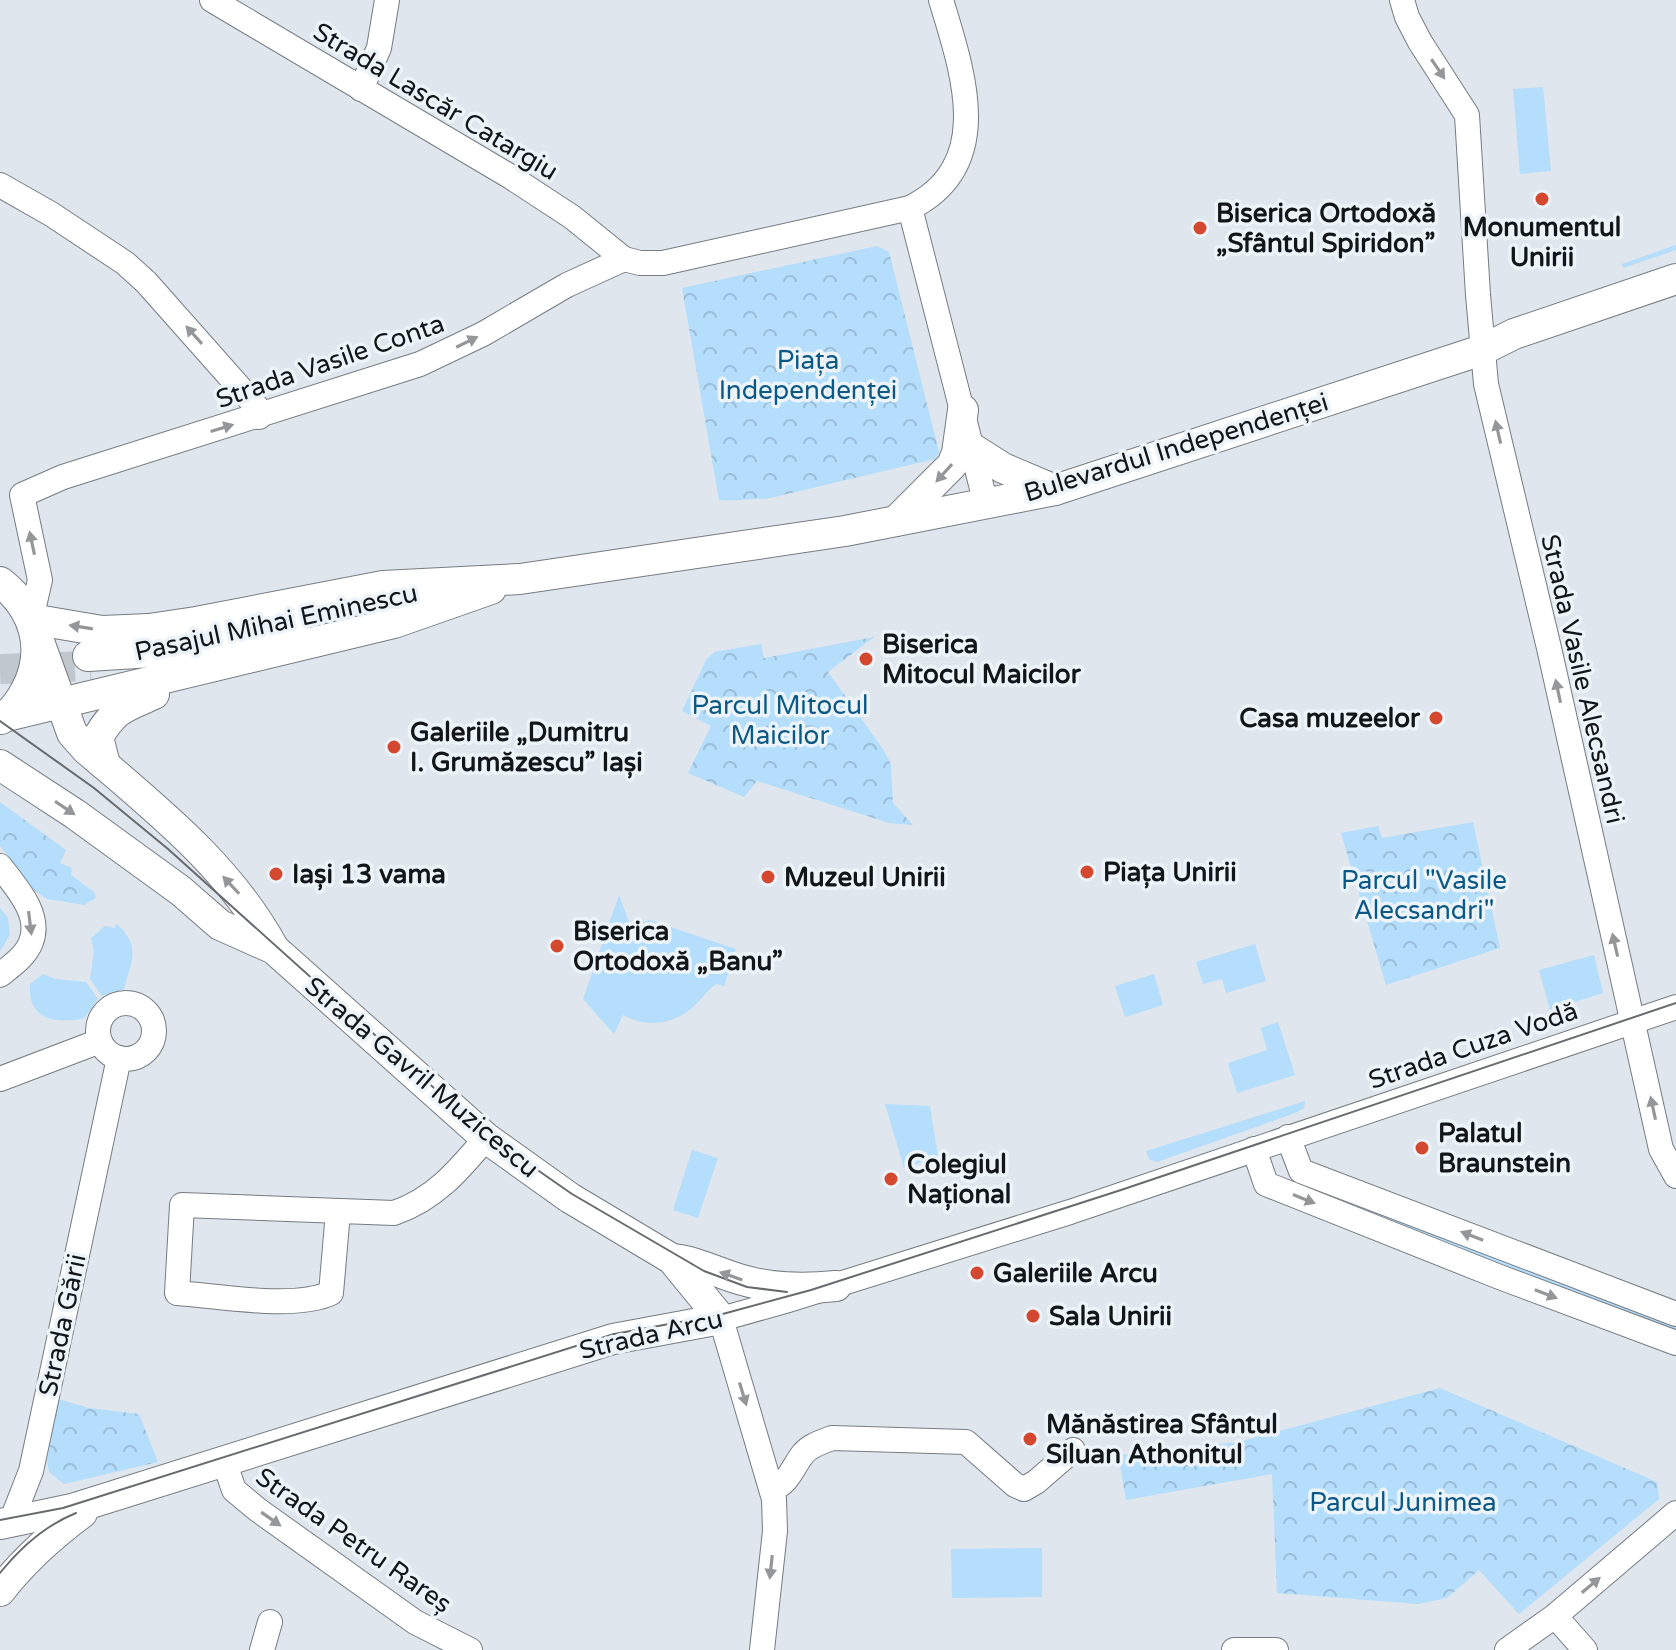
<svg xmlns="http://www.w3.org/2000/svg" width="1676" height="1650" font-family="'Varela Round',sans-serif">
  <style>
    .green { fill: #b5ddfc }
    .park { fill: url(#park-crowns) }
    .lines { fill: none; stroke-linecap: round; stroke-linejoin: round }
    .major-tunnel { stroke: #c0c7cd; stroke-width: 30; stroke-dasharray: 30 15; stroke-linecap: butt }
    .minor-casing { stroke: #767c82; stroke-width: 26 }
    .major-casing { stroke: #767c82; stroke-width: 32 }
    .minor { stroke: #fff; stroke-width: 24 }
    .major { stroke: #fff; stroke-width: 30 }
    .tram { stroke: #676b6f; stroke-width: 2 }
    .oneway { fill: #959697 }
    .poi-dot { fill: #d3482e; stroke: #ecf4fa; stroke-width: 3 }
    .labels { text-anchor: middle; stroke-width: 7; stroke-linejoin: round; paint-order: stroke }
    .street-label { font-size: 26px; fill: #131618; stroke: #ecf4fa }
    .poi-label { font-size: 26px; font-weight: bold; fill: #131618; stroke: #ecf4fa; text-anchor: start }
    .park-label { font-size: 26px; fill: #0c5885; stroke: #ecf4fa }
  </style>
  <defs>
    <pattern id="park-crowns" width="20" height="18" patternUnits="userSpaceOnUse" patternTransform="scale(2)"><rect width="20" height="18" fill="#b5ddfc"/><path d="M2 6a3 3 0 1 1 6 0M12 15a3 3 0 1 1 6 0" fill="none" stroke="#9bbdd7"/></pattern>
  </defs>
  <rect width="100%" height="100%" fill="#dfe6ed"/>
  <!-- green -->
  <g class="green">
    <path d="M 1543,87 L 1551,171 L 1520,174 L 1513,89 Z"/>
    <path d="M 1676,245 L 1676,250 L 1623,268 L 1622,264 Z"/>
    <path d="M 619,895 L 630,925 L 650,920 L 736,949 L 724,986 L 716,984 C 707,990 702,999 694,1006 C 674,1025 646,1028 623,1015 L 614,1034 L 583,999 Z"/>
    <path d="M 117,924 C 142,948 131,961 124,989 L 102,996 L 90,979 L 94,951 L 91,938 L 105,926 L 114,928 Z"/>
    <path d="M 1255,944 L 1266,981 L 1226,993 L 1222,979 L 1203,984 L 1196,962 Z"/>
    <path d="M 1594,955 L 1603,993 L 1550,1010 L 1539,970 Z"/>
    <path d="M 43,974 L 56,979 L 86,982 L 98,999 L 84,1018 C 55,1025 27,1019 30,984 Z"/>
    <path d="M 1154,974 L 1163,1005 L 1125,1017 L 1115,986 Z"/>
    <path d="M 1278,1022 L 1295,1075 L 1237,1093 L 1228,1063 L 1267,1050 L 1261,1028 Z"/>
    <path d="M 1305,1101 L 1304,1108 L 1295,1113 L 1157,1162 L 1149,1159 L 1146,1151 Z"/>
    <path d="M 885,1104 L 930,1106 L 938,1157 L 904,1168 Z"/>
    <path d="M 692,1150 L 718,1158 L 698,1218 L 673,1210 Z"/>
    <path d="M 1344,1197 L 1676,1325 L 1676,1333 L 1341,1204 Z"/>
    <path d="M 1042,1548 L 1042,1597 L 952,1598 L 951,1549 Z"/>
  </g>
  <!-- park -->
  <g class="park">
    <path d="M 877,246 L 889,252 L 939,452 L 935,459 L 766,499 C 750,498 736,502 719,500 L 682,288 Z"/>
    <path d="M 874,637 L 828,672 L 883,749 L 891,764 L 893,803 L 913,825 L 889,823 L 757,781 L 744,797 L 688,773 L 711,726 L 682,711 L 706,660 L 714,652 L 761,644 L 764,658 Z"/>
    <path d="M 0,802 L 66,850 L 60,863 L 72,868 L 71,875 L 94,892 L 96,898 L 84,905 L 47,899 L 35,891 L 0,846 Z"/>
    <path d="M 1473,822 L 1500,948 L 1386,985 L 1341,833 L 1378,826 L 1382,838 Z"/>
    <path d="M 0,908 L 8,918 L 10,935 L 0,951 Z"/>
    <path d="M 1440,1388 L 1657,1482 L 1659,1499 L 1519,1614 L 1479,1570 L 1447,1598 L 1418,1604 L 1277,1593 L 1272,1474 L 1126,1500 L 1118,1455 L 1238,1442 Z"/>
    <path d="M 58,1399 L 89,1408 L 139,1414 L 158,1462 L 64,1484 L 49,1472 L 47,1461 Z"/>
  </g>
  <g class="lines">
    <!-- major-tunnel -->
    <path class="major-tunnel" d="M 0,669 L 91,666"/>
    <defs>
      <g id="minor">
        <path d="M 212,0 L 511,177 L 572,217 L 624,259"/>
        <path d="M 1402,0 L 1407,17 L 1420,42 L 1467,115 L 1478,295 L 1486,384 L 1549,648 L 1661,1149 L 1676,1176"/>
        <path d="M 361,89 L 379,48 L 387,0"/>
        <path d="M 0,185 L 51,214 L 125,263 L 146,282 L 256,406 L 259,417"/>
        <path d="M 910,208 L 986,504"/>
        <path d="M 31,619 L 40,580 L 22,495 L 63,477 L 420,364 L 483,334 L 567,285 L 624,259 L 640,263 L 663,263 L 910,208 C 996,165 963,73 941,0"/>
        <path d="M 0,866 C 15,886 42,914 31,942 C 26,956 11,966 0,975"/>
        <circle cx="126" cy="1031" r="28"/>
        <path d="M 0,1079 L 100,1041"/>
        <path d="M 1288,1137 L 1301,1171 L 1676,1314"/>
        <path d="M 1254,1149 L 1266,1184 L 1497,1276 L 1676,1343"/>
        <path d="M 338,1212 L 331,1293 C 294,1310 220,1296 177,1293 L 182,1205 L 394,1213 C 435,1199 459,1170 486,1138"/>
        <path d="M 224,1461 L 234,1490 L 258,1510 L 415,1622 L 470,1650"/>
        <path d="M 772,1489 C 789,1483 792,1468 803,1454 C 810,1445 822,1442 832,1438 L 966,1442 L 1015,1485 L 1024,1489 L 1036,1482 L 1073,1450"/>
        <path d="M 11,1522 L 31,1471 L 119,1058"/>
        <path d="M 1555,1616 L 1585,1650"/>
        <path d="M 262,1650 L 270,1622"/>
        <path d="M 762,1650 L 775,1531 L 774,1499 L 721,1319 L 785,1301 L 1070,1212 L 1676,1007"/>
        <path d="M 1234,1650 L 1276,1650"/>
        <path d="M 1507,1650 L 1555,1616 L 1676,1513"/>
      </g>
      <g id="major">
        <path d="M 973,449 L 1003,468 L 1055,490"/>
        <path d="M 896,521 L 952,465 L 957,453 L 963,410"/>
        <path d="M 0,582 C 35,609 47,650 26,690 C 20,701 12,713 1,719"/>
        <path d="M 31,619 L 102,631 L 149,629 L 196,622 L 383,586 L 520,579 L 845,531 L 1055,490 L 1482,350 L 1514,334 L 1676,279"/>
        <path d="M 36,633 L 72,733 L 86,749 C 156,809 230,867 274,949"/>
        <path d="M 88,656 L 152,652 L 294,622"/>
        <path d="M 7,716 L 394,623 L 491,589"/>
        <path d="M 0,765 L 75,814 L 181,891 L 220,925 L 274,949 L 486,1138 L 570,1198 L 672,1259 L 721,1319 L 613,1339 L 72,1509 L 0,1524"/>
        <path d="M 105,765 L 98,737 C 116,707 124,708 154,694"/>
        <path d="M 672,1259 C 698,1261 721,1275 746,1281 C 775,1289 806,1289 836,1286"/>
        <path d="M 0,1591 C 24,1560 51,1536 82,1513"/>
      </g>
    </defs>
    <!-- minor casing -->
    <use href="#minor" class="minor-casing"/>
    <!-- major casing -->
    <use href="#major" class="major-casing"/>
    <!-- minor -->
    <use href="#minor" class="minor"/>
    <!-- major -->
    <use href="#major" class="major"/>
    <!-- tram -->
    <g class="tram">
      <path d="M 0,721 L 94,788 L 168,849 L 434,1088 L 526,1162 L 572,1194 L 704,1271 L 747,1287 L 787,1292"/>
      <path d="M 0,1520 L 63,1508 L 614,1334 L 719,1315 L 811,1290 L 1121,1190 L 1676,1003"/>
      <path d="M 0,1573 C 20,1548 46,1525 76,1513"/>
    </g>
  </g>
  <!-- one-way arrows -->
  <defs><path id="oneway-solid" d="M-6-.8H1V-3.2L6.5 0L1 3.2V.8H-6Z" transform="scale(2)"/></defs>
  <g class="oneway">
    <use href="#oneway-solid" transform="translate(1438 69) rotate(56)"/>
    <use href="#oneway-solid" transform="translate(194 335) rotate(-132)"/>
    <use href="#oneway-solid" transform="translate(467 342) rotate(-26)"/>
    <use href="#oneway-solid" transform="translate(222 428) rotate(-17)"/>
    <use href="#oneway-solid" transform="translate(1498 432) rotate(-103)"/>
    <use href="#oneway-solid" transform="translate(944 473) rotate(132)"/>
    <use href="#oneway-solid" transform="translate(32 543) rotate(-102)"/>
    <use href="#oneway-solid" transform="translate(81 627) rotate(-171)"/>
    <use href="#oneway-solid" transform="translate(1558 691) rotate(-102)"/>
    <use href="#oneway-solid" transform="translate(65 808) rotate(34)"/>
    <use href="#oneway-solid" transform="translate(231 885) rotate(-133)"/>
    <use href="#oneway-solid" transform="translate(30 923) rotate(83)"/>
    <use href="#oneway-solid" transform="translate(1615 945) rotate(-103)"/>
    <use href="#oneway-solid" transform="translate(1653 1108) rotate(-102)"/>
    <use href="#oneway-solid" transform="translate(1304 1199) rotate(22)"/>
    <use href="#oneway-solid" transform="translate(1472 1236) rotate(-159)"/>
    <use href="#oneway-solid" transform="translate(731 1276) rotate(-161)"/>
    <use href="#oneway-solid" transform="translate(1546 1294) rotate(21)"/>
    <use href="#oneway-solid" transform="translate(743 1394) rotate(73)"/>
    <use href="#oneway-solid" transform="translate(271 1519) rotate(35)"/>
    <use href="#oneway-solid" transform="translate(771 1567) rotate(96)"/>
    <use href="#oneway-solid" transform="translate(1591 1585) rotate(-40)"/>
  </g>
  <!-- markers -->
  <g class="poi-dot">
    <circle cx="1542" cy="199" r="8"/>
    <circle cx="1200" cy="228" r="8"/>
    <circle cx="866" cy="659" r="8"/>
    <circle cx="1436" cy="718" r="8"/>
    <circle cx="394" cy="747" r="8"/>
    <circle cx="1087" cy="872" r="8"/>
    <circle cx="276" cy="874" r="8"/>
    <circle cx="768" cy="877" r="8"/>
    <circle cx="557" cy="946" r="8"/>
    <circle cx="1422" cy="1148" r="8"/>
    <circle cx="891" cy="1179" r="8"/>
    <circle cx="977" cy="1273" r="8"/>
    <circle cx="1033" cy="1316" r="8"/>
    <circle cx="1030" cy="1439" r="8"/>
  </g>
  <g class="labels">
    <!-- street labels -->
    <g class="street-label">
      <text transform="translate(436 101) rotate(31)" y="9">Strada Lascăr Catargiu</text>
      <text transform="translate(330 361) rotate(-19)" y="9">Strada Vasile Conta</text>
      <text transform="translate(1176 447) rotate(-17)" y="9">Bulevardul Independenței</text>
      <text transform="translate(276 622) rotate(-12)" y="9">Pasajul Mihai Eminescu</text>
      <text transform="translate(1583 679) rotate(77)" y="9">Strada Vasile Alecsandri</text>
      <text transform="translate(1473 1045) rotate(-19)" y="9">Strada Cuza Vodă</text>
      <text transform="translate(422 1077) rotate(40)" y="9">Strada Gavril Muzicescu</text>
      <text transform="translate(62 1325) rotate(-78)" y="9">Strada Gării</text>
      <text transform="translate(651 1334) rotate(-13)" y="9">Strada Arcu</text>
      <text transform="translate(354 1540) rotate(35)" y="9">Strada Petru Rareș</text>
    </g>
    <!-- poi labels -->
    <g class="poi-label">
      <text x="1216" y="222">Biserica Ortodoxă<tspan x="1216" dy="30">„Sfântul Spiridon”</tspan></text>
      <text x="1542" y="236" text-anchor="middle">Monumentul<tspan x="1542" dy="30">Unirii</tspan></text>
      <text x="882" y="653">Biserica<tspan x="882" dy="30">Mitocul Maicilor</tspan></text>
      <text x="1420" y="727" text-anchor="end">Casa muzeelor</text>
      <text x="410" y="741">Galeriile „Dumitru<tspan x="410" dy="30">I. Grumăzescu” Iași</tspan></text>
      <text x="1103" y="881">Piața Unirii</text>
      <text x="292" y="883">Iași 13 vama</text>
      <text x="784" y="886">Muzeul Unirii</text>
      <text x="573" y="940">Biserica<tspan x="573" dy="30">Ortodoxă „Banu”</tspan></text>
      <text x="1438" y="1142">Palatul<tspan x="1438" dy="30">Braunstein</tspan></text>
      <text x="907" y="1173">Colegiul<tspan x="907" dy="30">Național</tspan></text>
      <text x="993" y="1282">Galeriile Arcu</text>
      <text x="1049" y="1325">Sala Unirii</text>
      <text x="1046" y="1433">Mănăstirea Sfântul<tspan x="1046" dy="30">Siluan Athonitul</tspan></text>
    </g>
    <!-- park labels -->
    <g class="park-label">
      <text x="808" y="369">Piața<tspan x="808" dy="30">Independenței</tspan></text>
      <text x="780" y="714">Parcul Mitocul<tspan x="780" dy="30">Maicilor</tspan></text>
      <text x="1424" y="889">Parcul "Vasile<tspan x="1424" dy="30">Alecsandri"</tspan></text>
      <text x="1403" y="1511">Parcul Junimea</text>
    </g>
  </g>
</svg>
